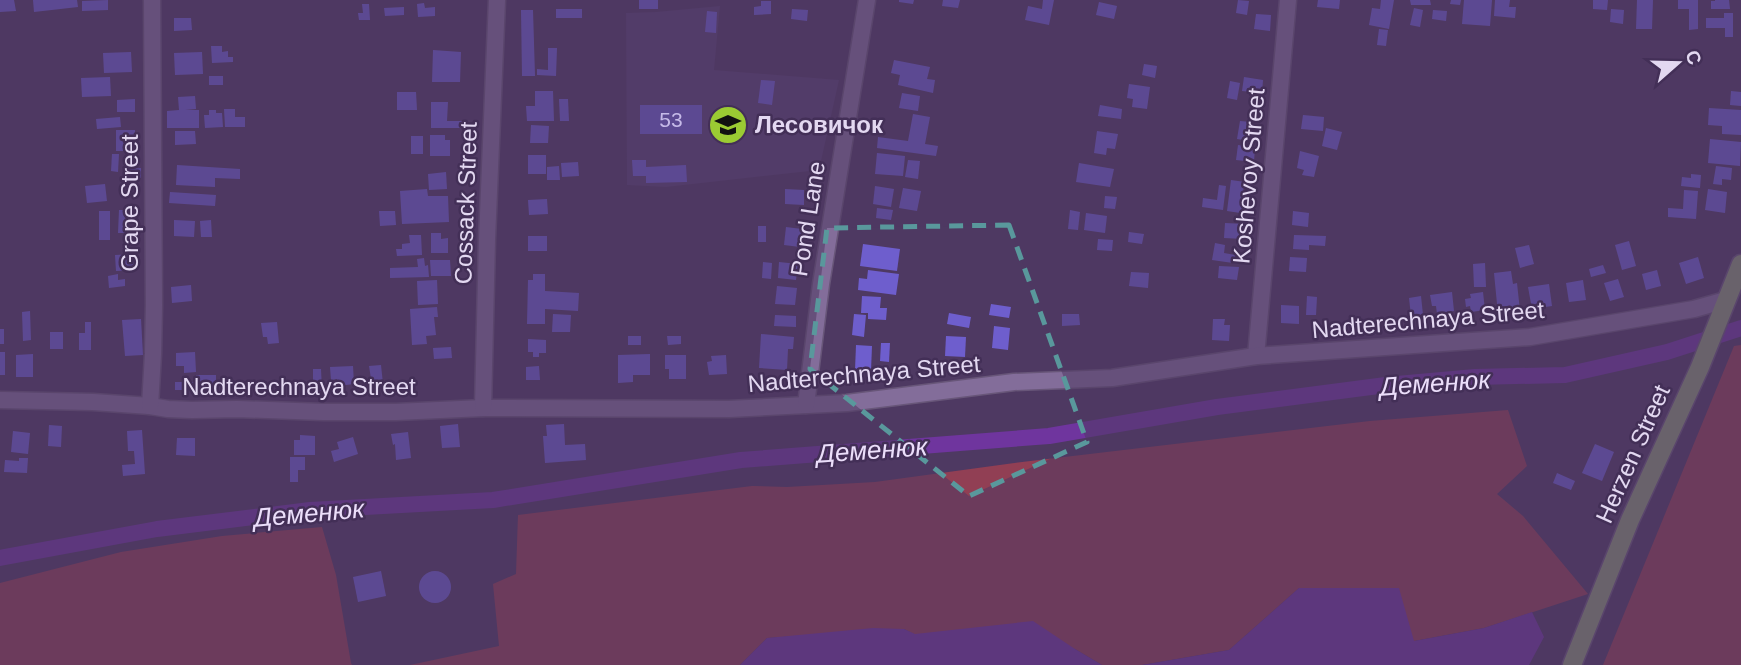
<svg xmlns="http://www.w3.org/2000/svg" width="1741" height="665" font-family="Arial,sans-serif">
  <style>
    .built { fill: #584071 }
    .green { fill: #913f54 }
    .water { fill: #6f359e }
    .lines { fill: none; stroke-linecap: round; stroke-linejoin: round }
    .canal { stroke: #6f359e; stroke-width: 16 }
    .building { fill: #6e5ecd }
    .minor-casing { stroke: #685679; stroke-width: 19 }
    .major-casing { stroke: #685679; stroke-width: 21 }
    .minor { stroke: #836d9a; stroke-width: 16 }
    .major { stroke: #8b9576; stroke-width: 18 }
    .marked { fill: none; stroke: #59989c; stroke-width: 5; stroke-dasharray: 14 9; stroke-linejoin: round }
    .labels { text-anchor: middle; stroke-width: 5; stroke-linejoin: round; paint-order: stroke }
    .number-label { font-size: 21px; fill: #c6bae8 }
    .poi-label { font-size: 24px; font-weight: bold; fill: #e3d8f1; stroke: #432f57; text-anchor: start }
    .street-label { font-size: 24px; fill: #e3d8f1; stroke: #432f57 }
    .water-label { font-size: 26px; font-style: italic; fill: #ebdefa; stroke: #432f57 }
  </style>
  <rect width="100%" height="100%" fill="#4e3962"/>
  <!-- built -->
  <path class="built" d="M 720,6 L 714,70 L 839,80 L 819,170 L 666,187 L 627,185 L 626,13 L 656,12 Z"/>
  <!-- green -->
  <g class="green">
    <path d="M 1741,345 L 1741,665 L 1603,665 L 1734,346 Z"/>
    <path d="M 1508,410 L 1527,466 L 1497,494 L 1523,516 L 1588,594 L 1484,628 L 1414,641 L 1299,588 L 1229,650 L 1142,665 L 1102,665 L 1075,649 L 914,634 L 904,629 L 767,638 L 740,665 L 410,665 L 499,646 L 493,584 L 516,574 L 518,515 L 752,486 L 787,487 L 875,482 L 1022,462 L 1370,421 Z"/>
    <path d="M 322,527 L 336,575 L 351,663 L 352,665 L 0,665 L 0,583 L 121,552 L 222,536 Z"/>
  </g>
  <!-- water -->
  <g class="water">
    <path d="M 1299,588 L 1399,588 L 1414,641 L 1484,628 L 1532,612 L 1544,637 L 1529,665 L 1142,665 L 1229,650 Z"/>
    <path d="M 1033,621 L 1075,649 L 1102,665 L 740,665 L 767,638 L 873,628 L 904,629 L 915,634 Z"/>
  </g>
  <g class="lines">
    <!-- canal -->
    <path class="canal" d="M 0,558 L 157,529 L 310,510 L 493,500 L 741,460 L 1049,436 L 1217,407 L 1386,385 L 1475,377 L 1565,375 L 1667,352 L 1741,328"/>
  </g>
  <!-- building -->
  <g class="building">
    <path d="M 0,0 L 14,0 L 16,11 L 0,12 Z"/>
    <path d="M 33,0 L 77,0 L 78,7 L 34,12 Z"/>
    <path d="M 108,0 L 108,10 L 82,11 L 82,1 Z"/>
    <rect x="639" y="0" width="19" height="9"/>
    <path d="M 899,0 L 914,0 L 913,4 L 899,2 Z"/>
    <path d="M 943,0 L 960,0 L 958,8 L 942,6 Z"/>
    <path d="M 1043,0 L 1054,0 L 1049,25 L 1025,20 L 1028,6 L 1042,9 Z"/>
    <path d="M 1238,0 L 1249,1 L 1247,15 L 1236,13 Z"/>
    <path d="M 1318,0 L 1340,0 L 1339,9 L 1317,7 Z"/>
    <path d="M 1381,0 L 1394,0 L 1389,29 L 1369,25 L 1372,8 L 1380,9 Z"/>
    <path d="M 1410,0 L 1430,0 L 1431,5 L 1411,5 Z"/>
    <path d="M 1451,0 L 1461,0 L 1460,5 L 1450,4 Z"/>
    <path d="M 1464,0 L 1492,0 L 1490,26 L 1462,24 Z"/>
    <path d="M 1495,0 L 1510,0 L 1509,7 L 1516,7 L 1515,18 L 1494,16 Z"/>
    <path d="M 1593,0 L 1608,0 L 1607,10 L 1593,9 Z"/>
    <path d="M 1637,0 L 1653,0 L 1652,29 L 1636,29 Z"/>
    <path d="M 1678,0 L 1698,0 L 1698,29 L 1689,30 L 1689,9 L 1678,9 Z"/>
    <path d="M 1715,0 L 1729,0 L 1730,9 L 1711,9 L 1711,1 L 1715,1 Z"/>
    <path d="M 761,1 L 771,1 L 771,14 L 754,15 L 754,7 L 761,6 Z"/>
    <path d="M 1099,2 L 1117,6 L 1114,19 L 1096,15 Z"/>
    <path d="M 424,3 L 425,8 L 435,7 L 435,16 L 418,17 L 417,4 Z"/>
    <path d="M 362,4 L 369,4 L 370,20 L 359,20 L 358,13 L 363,13 Z"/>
    <path d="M 404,7 L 404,15 L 385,16 L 384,8 Z"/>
    <path d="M 1414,8 L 1423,10 L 1420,27 L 1410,25 Z"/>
    <rect x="556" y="9" width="26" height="9"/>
    <path d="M 792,9 L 808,10 L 807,21 L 791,19 Z"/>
    <path d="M 1611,9 L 1624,10 L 1623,24 L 1610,22 Z"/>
    <path d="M 521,10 L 533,10 L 535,76 L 522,76 Z"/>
    <path d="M 1433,10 L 1447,11 L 1446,21 L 1432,19 Z"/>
    <path d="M 707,11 L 717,12 L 716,33 L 705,32 Z"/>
    <path d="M 1724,13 L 1733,13 L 1733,37 L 1725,37 L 1725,28 L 1706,28 L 1706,18 L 1724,18 Z"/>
    <path d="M 1256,14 L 1271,15 L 1270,31 L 1254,29 Z"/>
    <path d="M 174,18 L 191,18 L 192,30 L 174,31 Z"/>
    <path d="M 1379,29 L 1388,30 L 1386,46 L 1377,45 Z"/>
    <path d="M 211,46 L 222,46 L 222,52 L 228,51 L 228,57 L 233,57 L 233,62 L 212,63 Z"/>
    <path d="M 548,48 L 557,48 L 556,76 L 537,75 L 537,69 L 548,70 Z"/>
    <path d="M 433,50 L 461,52 L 460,82 L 432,82 Z"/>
    <path d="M 131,52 L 132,72 L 104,73 L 103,53 Z"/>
    <path d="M 202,52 L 203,74 L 175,75 L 174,53 Z"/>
    <path d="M 894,60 L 930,67 L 927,79 L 935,80 L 933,93 L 898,85 L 900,75 L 891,73 Z"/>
    <path d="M 1144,64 L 1157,66 L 1155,78 L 1142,75 Z"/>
    <rect x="209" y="76" width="14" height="9"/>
    <path d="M 110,77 L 111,96 L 82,97 L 81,78 Z"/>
    <path d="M 1244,77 L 1263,80 L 1262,93 L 1242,91 Z"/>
    <path d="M 761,80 L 775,81 L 772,105 L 758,103 Z"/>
    <path d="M 1230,81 L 1240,83 L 1237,100 L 1227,98 Z"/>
    <path d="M 1129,84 L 1150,87 L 1147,109 L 1132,107 L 1133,99 L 1127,98 Z"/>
    <path d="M 535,91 L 553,91 L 554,121 L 527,121 L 526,106 L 535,106 Z"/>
    <path d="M 1731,91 L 1741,92 L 1741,106 L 1730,105 Z"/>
    <path d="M 397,92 L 416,92 L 417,110 L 397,110 Z"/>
    <path d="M 902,93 L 920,96 L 918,111 L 899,108 Z"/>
    <path d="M 195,96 L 196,109 L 185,110 L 199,110 L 199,128 L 167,128 L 167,111 L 179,110 L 178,97 Z"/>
    <path d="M 135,99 L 135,112 L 117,112 L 117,100 Z"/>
    <path d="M 559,99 L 568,99 L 569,121 L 560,121 Z"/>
    <path d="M 431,102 L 448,102 L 447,121 L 464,121 L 463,128 L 431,128 Z"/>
    <rect x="640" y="105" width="62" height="29"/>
    <path d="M 1100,105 L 1122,109 L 1121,119 L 1098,116 Z"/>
    <path d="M 1709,108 L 1741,110 L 1741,135 L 1722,134 L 1722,126 L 1708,125 Z"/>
    <path d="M 224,109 L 235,109 L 235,117 L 245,117 L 245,127 L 225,127 Z"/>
    <path d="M 209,110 L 216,110 L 216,113 L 222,113 L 223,127 L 205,128 L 204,115 L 209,115 Z"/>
    <path d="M 913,114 L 930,117 L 925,144 L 938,146 L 936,156 L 877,148 L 878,137 L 908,141 Z"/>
    <path d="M 1303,115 L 1324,117 L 1323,131 L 1301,129 Z"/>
    <path d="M 120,117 L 121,127 L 97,129 L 96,119 Z"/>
    <path d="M 1240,121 L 1251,122 L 1250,128 L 1257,129 L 1256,142 L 1237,139 Z"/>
    <path d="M 531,125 L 549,126 L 548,143 L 530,143 Z"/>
    <path d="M 1326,128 L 1342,132 L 1337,150 L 1322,146 Z"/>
    <rect x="116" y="130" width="19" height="21"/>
    <path d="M 175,131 L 195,131 L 196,144 L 175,145 Z"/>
    <path d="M 1097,131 L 1118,134 L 1115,149 L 1107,148 L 1106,155 L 1094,153 Z"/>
    <path d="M 430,135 L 445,135 L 445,140 L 450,140 L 450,156 L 430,156 Z"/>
    <rect x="411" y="136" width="12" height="18"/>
    <path d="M 1710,139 L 1741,142 L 1740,166 L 1708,163 Z"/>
    <path d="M 1238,145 L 1255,147 L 1254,162 L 1236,160 Z"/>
    <path d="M 1300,151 L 1319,156 L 1314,177 L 1302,175 L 1304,170 L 1297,168 Z"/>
    <path d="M 877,153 L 905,156 L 903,176 L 875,174 Z"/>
    <path d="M 112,154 L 119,154 L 118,172 L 111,171 Z"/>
    <rect x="528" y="155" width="18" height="19"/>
    <path d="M 632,160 L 646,160 L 646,167 L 686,165 L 687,182 L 646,183 L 646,176 L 633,176 Z"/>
    <path d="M 908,160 L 920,161 L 918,179 L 905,177 Z"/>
    <path d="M 578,162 L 579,176 L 562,177 L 561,163 Z"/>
    <path d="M 1079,163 L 1114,169 L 1110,187 L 1076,182 Z"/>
    <path d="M 177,165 L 240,169 L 240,179 L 215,178 L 215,187 L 176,185 Z"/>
    <path d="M 559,166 L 560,180 L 547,180 L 547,167 Z"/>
    <path d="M 1716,166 L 1732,168 L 1731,180 L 1722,179 L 1722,185 L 1713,184 Z"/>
    <path d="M 141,168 L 141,178 L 129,179 L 128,169 Z"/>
    <path d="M 446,172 L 447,189 L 429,190 L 428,174 Z"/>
    <path d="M 1691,174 L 1701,175 L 1700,188 L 1681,186 L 1682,177 L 1691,178 Z"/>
    <path d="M 1231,180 L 1245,182 L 1242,196 L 1249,198 L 1247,214 L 1227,211 Z"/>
    <path d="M 105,184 L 107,201 L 87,203 L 85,186 Z"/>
    <path d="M 1219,185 L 1226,186 L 1223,210 L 1202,207 L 1203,198 L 1217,200 Z"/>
    <path d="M 875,186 L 894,189 L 891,207 L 873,204 Z"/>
    <path d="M 903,188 L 921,191 L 917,211 L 899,208 Z"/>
    <path d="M 427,189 L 428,196 L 448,196 L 449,222 L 402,224 L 400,191 Z"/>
    <path d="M 785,189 L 804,190 L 804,205 L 785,204 Z"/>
    <path d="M 1708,189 L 1727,192 L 1725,213 L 1705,210 Z"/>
    <path d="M 1684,190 L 1698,191 L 1696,219 L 1668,217 L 1668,208 L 1683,209 Z"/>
    <path d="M 170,192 L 216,195 L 215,206 L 169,203 Z"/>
    <path d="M 1105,196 L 1117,197 L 1115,209 L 1104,208 Z"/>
    <path d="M 547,199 L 548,214 L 529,215 L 528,200 Z"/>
    <path d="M 877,208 L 893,210 L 891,220 L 876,218 Z"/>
    <path d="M 119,210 L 137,210 L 137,223 L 126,223 L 126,233 L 118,233 Z"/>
    <path d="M 1070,210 L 1080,212 L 1078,230 L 1068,229 Z"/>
    <rect x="99" y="211" width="11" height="29"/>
    <path d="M 379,211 L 395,211 L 396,225 L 380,226 Z"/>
    <path d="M 1293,211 L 1309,213 L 1308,227 L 1292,225 Z"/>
    <path d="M 1086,213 L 1107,216 L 1105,233 L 1084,230 Z"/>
    <path d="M 174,220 L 195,221 L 194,237 L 174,236 Z"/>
    <path d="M 211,220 L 212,237 L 201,237 L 200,221 Z"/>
    <path d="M 1225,223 L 1245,224 L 1244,239 L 1224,238 Z"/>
    <rect x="758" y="226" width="8" height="16"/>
    <path d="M 786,227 L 802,229 L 800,247 L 784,245 Z"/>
    <path d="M 1129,232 L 1144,234 L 1142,244 L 1128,242 Z"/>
    <path d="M 431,233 L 441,233 L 441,239 L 448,238 L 448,253 L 431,253 Z"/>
    <path d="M 409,235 L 421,235 L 422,255 L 397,256 L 396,249 L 402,249 L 402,244 L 410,243 Z"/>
    <path d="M 1294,235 L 1326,236 L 1325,246 L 1309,245 L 1309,250 L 1293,249 Z"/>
    <rect x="528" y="236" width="19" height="15"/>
    <path d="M 1098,239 L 1113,240 L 1112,251 L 1097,250 Z"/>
    <path d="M 1629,241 L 1636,266 L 1622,270 L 1615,245 Z"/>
    <path d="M 1215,243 L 1225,245 L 1224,253 L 1241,256 L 1240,264 L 1212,260 Z"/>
    <path d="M 863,244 L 900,249 L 897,271 L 860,266 Z"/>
    <path d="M 1529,245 L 1534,264 L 1520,268 L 1515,248 Z"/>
    <path d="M 136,254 L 137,270 L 116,271 L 115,255 Z"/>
    <path d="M 1290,257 L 1307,258 L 1306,272 L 1289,271 Z"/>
    <path d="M 1698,257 L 1704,278 L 1686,284 L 1679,263 Z"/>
    <path d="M 424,258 L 425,266 L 428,265 L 429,277 L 390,278 L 390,268 L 418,267 L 417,259 Z"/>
    <path d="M 430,260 L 450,260 L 451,276 L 431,276 Z"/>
    <path d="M 763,262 L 772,263 L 771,279 L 762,278 Z"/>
    <path d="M 779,262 L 798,264 L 796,280 L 778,278 Z"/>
    <path d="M 1485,263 L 1486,287 L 1474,287 L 1473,264 Z"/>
    <path d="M 1603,265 L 1606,273 L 1591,277 L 1589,269 Z"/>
    <path d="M 1219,266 L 1239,267 L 1237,280 L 1218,278 Z"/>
    <path d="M 868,270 L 899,274 L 896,295 L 858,290 L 859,278 L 867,279 Z"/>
    <path d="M 1657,270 L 1661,286 L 1646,290 L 1642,274 Z"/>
    <path d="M 1511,271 L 1513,284 L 1517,283 L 1520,311 L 1498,314 L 1494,273 Z"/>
    <path d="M 1131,272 L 1149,273 L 1148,288 L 1129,286 Z"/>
    <path d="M 118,274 L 118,280 L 125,279 L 125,286 L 109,288 L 108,276 Z"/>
    <path d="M 533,274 L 545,274 L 545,291 L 579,293 L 578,311 L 545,309 L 545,324 L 527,324 L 528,280 L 533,280 Z"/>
    <path d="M 1618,279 L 1624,297 L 1610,301 L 1604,283 Z"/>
    <path d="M 437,280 L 438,304 L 418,305 L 417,281 Z"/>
    <path d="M 1583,280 L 1586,300 L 1569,302 L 1566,283 Z"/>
    <path d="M 1549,284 L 1552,306 L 1532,309 L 1528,287 Z"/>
    <path d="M 191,285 L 192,301 L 172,303 L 171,287 Z"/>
    <path d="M 777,286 L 797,288 L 795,305 L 775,304 Z"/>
    <path d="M 1452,292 L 1454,311 L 1437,314 L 1436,306 L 1432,306 L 1430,295 Z"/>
    <path d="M 1483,292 L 1485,310 L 1471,312 L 1470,306 L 1466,307 L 1465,299 L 1471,298 L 1470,294 Z"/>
    <path d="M 862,296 L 881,297 L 880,308 L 887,308 L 886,320 L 868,319 L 868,313 L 861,313 Z"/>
    <path d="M 1307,296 L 1317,297 L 1316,315 L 1306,315 Z"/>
    <path d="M 1421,296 L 1423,315 L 1411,316 L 1409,298 Z"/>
    <path d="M 991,304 L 1011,307 L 1009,318 L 989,315 Z"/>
    <path d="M 1281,305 L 1299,306 L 1299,324 L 1281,323 Z"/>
    <path d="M 437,307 L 438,317 L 434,317 L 436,335 L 426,336 L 427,344 L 412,345 L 410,309 Z"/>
    <path d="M 30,311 L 31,340 L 23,341 L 22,312 Z"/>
    <path d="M 949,313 L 971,317 L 969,328 L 947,324 Z"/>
    <path d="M 553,314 L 571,315 L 570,332 L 552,332 Z"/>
    <path d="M 854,314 L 866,315 L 864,337 L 852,335 Z"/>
    <path d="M 1062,314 L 1079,314 L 1080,325 L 1062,326 Z"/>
    <path d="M 775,315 L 796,316 L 796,327 L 774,326 Z"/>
    <path d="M 141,319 L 143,355 L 125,356 L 122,320 Z"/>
    <path d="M 1213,319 L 1225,319 L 1224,325 L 1230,325 L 1229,341 L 1212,340 Z"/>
    <path d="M 85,322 L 91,322 L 91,350 L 79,350 L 79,333 L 85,333 Z"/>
    <path d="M 277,322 L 279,343 L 268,344 L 267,337 L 263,337 L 261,323 Z"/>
    <path d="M 994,326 L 1010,328 L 1008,350 L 992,348 Z"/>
    <rect x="0" y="329" width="4" height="15"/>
    <rect x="50" y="332" width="13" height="17"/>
    <path d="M 761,334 L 794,337 L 793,349 L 788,349 L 787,370 L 759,368 Z"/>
    <rect x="628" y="336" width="13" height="9"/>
    <path d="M 667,336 L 681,336 L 681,344 L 668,345 Z"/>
    <path d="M 946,336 L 966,337 L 965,357 L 945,356 Z"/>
    <path d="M 528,339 L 546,340 L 546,353 L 539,353 L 539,357 L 533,357 L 533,352 L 528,352 Z"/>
    <path d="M 881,343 L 890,343 L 889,362 L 880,361 Z"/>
    <path d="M 856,345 L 872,346 L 871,371 L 855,370 Z"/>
    <path d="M 451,347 L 452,358 L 434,359 L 433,348 Z"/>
    <rect x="0" y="352" width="5" height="23"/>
    <path d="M 195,352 L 196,372 L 184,373 L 184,366 L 176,366 L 176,353 Z"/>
    <path d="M 33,354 L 33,377 L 16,377 L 16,355 Z"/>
    <path d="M 650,354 L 650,375 L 633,375 L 633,382 L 618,383 L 618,355 Z"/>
    <path d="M 665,355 L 686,355 L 686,379 L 669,379 L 669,369 L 665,369 Z"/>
    <path d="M 726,355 L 727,374 L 709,375 L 707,362 L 712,361 L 711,356 Z"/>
    <path d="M 381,365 L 383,384 L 372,385 L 369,366 Z"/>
    <path d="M 353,366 L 354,384 L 338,386 L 337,379 L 331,380 L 330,367 Z"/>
    <path d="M 539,366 L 540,380 L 526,380 L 526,367 Z"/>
    <path d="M 313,369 L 321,369 L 322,391 L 313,391 Z"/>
    <path d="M 196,375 L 216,375 L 216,390 L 175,390 L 175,382 L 196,382 Z"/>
    <path d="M 458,424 L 460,447 L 442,448 L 440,426 Z"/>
    <path d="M 564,424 L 565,445 L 585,444 L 586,460 L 545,463 L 543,436 L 547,436 L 546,425 Z"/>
    <path d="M 49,425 L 62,426 L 61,447 L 48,446 Z"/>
    <path d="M 142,430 L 145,474 L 123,476 L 122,465 L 135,464 L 134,451 L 128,451 L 127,431 Z"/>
    <path d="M 13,431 L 30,433 L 28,454 L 11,452 Z"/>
    <path d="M 408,432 L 411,458 L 396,460 L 395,444 L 393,445 L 391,434 Z"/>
    <path d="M 300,435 L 315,436 L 315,455 L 294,455 L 294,440 L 300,440 Z"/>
    <path d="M 353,437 L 358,454 L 334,462 L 331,451 L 339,449 L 337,442 Z"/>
    <path d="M 177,438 L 195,438 L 195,456 L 176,455 Z"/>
    <path d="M 1595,444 L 1614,452 L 1602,481 L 1582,473 Z"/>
    <path d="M 290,457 L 305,457 L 305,470 L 298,470 L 298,482 L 290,482 Z"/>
    <path d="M 19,458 L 28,458 L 27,473 L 4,472 L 5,460 L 19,461 Z"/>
    <path d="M 1557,473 L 1575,481 L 1571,490 L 1553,483 Z"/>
    <circle cx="435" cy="587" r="16"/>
    <path d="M 381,571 L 386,596 L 358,602 L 353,577 Z"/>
  </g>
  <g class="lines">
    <defs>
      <g id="minor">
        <path d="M 1256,356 L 1288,0"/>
        <path d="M 0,400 L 93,402 L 150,406 L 168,409 L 192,410 L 237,409 L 323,412 L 396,412 L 483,408 L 729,409 L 847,403 L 1014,382 L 1112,378 L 1256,356 L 1530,337 L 1694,309 L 1726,300"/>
        <path d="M 806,405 L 821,284 L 867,0"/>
        <path d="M 150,406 L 153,354 L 154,305 L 152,0"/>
        <path d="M 483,408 L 487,239 L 497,0"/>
      </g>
      <path id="major" d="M 1572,665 L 1630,520 L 1700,367 L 1741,264"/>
    </defs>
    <!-- minor casing -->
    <use href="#minor" class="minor-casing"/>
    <!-- major casing -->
    <use href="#major" class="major-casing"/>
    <!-- minor -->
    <use href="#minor" class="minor"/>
    <!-- major -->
    <use href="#major" class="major"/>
  </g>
  <!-- marked area -->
  <path d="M0 0H1741V665H0ZM 1009,225 L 1087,442 L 969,496 L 810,369 L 827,228 Z" fill="#4e3962" fill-opacity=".55" fill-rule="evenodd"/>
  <path class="marked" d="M 1009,225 L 1087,442 L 969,496 L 810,369 L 827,228 Z"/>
  <!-- icons -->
  <defs>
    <symbol id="school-disc" viewBox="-11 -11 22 22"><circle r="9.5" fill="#9bcb33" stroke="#432f57"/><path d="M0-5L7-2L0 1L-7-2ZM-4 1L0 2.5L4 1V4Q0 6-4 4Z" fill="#111"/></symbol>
  </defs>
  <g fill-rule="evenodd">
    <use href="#school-disc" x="706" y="103" width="44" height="44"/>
  </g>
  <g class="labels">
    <!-- number labels -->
    <g class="number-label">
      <text x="671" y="127">53</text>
    </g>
    <!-- poi labels -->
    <g class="poi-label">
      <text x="755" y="133">Лесовичок</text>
    </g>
    <!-- street labels -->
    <g class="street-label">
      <text transform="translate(1249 176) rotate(-85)" y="8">Koshevoy Street</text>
      <text transform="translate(130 203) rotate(-90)" y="8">Grape Street</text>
      <text transform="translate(466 203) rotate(-88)" y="8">Cossack Street</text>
      <text transform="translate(808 219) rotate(-81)" y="8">Pond Lane</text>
      <text transform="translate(1428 320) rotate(-5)" y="8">Nadterechnaya Street</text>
      <text transform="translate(864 374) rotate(-5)" y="8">Nadterechnaya Street</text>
      <text x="299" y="395">Nadterechnaya Street</text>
      <text transform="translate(1633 454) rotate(-66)" y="8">Herzen Street</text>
    </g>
    <!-- water labels -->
    <g class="water-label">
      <text transform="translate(1435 383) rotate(-4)" y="9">Деменюк</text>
      <text transform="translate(872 450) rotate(-4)" y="9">Деменюк</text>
      <text transform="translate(309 513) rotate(-5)" y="9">Деменюк</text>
    </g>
  </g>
  <!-- north arrow -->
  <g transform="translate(1678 63) rotate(70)" stroke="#432f57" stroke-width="5" paint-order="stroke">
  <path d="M0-5L12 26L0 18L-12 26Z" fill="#e3d8f1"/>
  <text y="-10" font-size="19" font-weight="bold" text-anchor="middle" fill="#e3d8f1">С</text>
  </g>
</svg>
